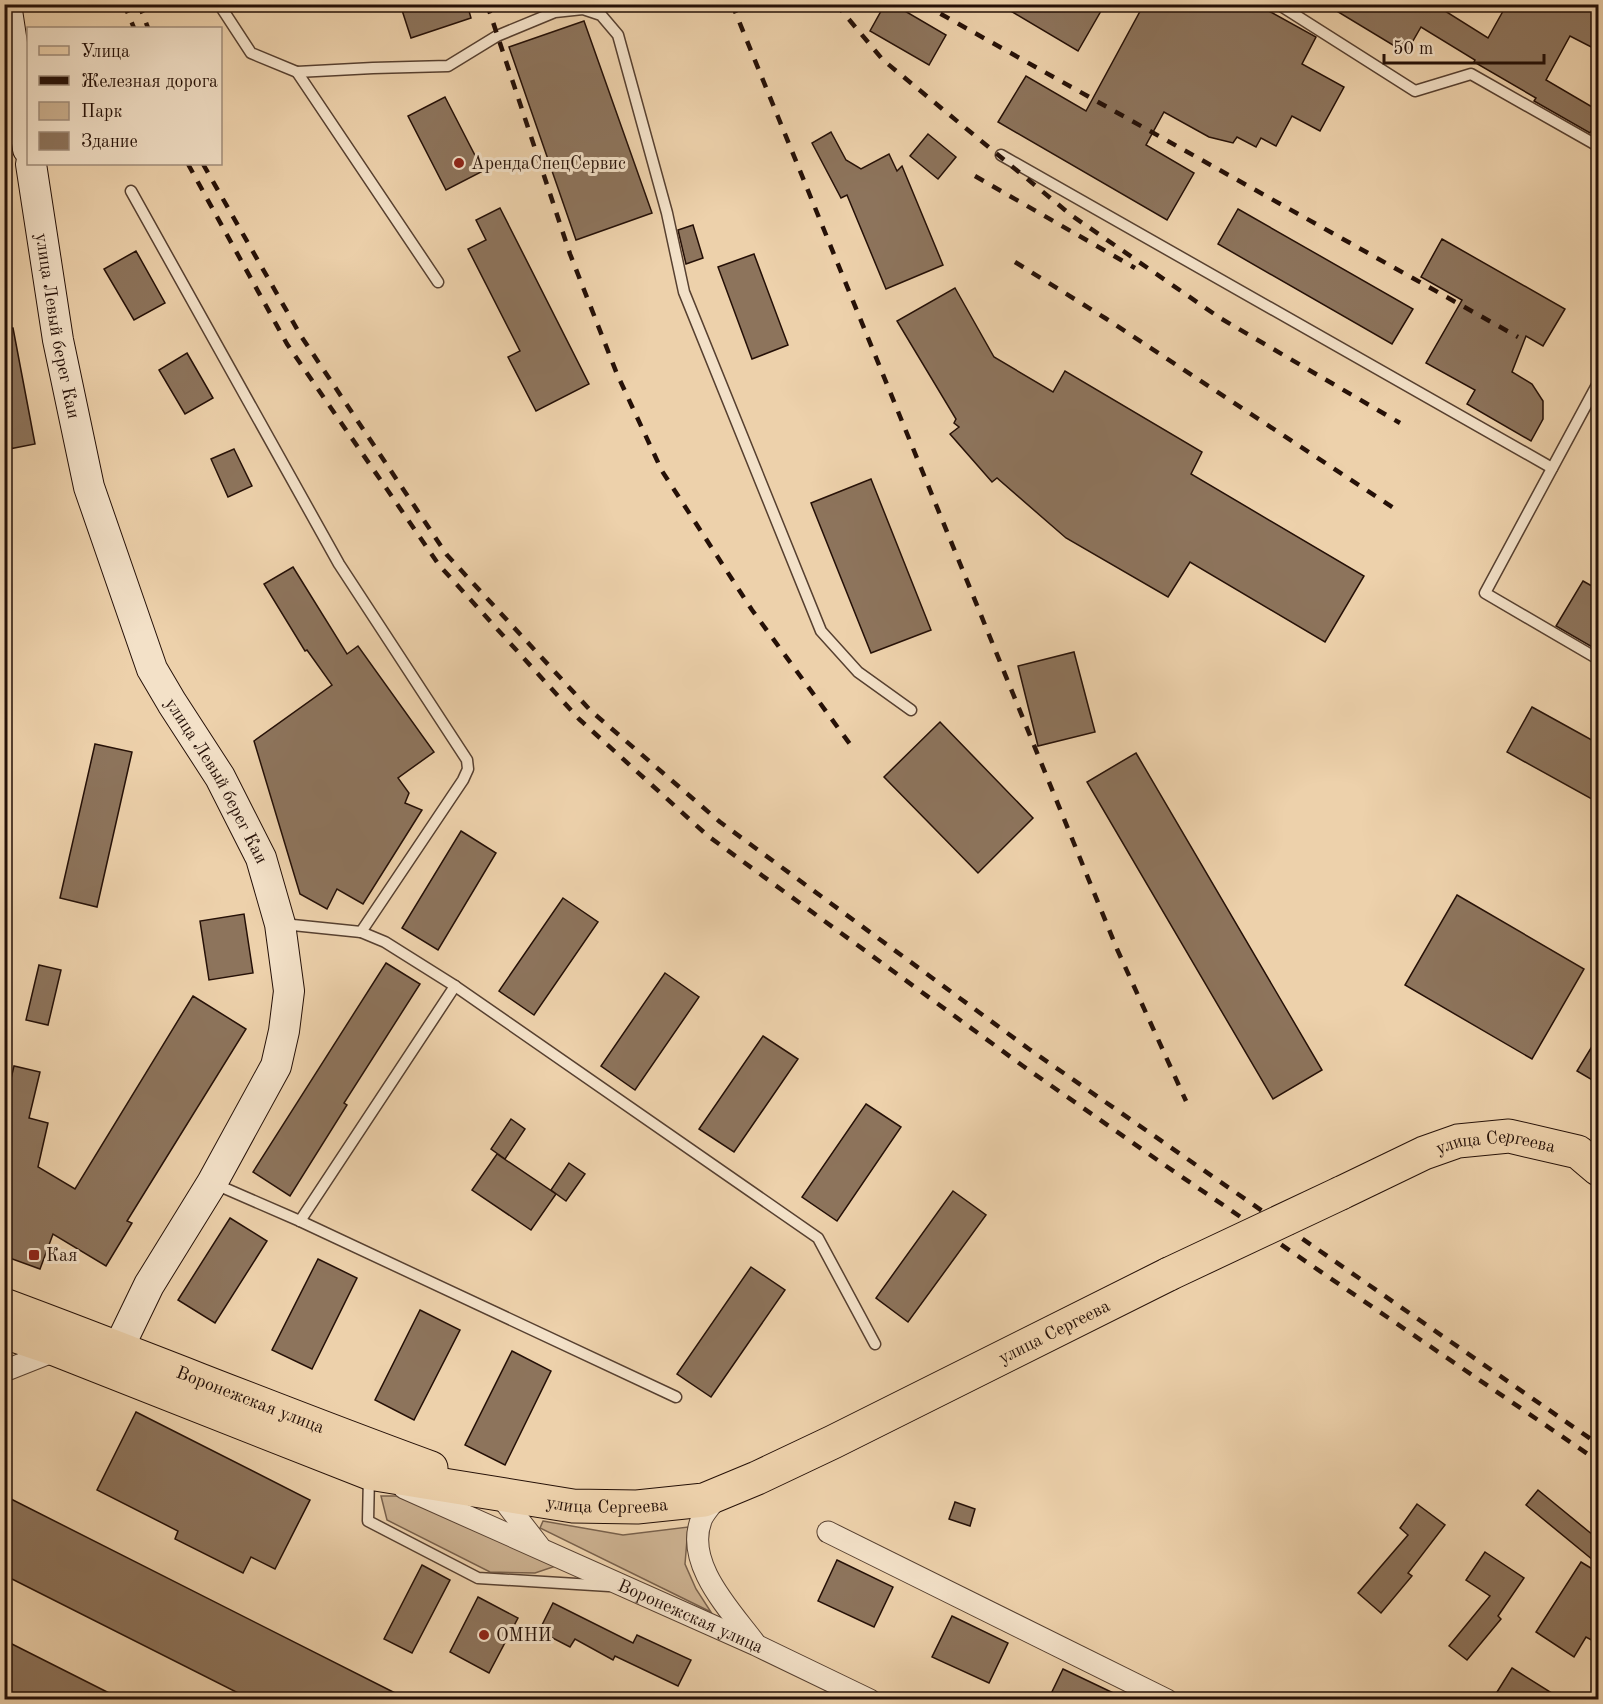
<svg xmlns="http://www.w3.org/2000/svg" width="1603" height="1704" font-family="'Old Standard TT',serif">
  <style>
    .green { fill: #cbb08f; stroke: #78604b; stroke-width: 1.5 }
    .building { fill: #8d745c; stroke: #251007; stroke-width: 1.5 }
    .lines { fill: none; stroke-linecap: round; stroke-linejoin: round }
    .lane-casing { stroke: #574030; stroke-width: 13 }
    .street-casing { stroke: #574030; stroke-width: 23 }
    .secondary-casing { stroke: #251007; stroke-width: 32 }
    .primary-casing { stroke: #251007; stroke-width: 35 }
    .lane { stroke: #f3e1c8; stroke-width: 10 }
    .street { stroke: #f3e1c8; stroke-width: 21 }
    .secondary { stroke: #f3e1c8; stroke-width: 30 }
    .primary { stroke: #edd1ab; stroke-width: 33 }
    .rail { stroke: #251007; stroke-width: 4.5; stroke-dasharray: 10 10; stroke-linecap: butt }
    .primary-bridge-casing { stroke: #251007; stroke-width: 35; stroke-linecap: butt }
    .primary-bridge { stroke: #edd1ab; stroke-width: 33 }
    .poi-dot { fill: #8f2418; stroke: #f3e1c8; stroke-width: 2 }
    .labels { text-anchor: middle; stroke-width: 6; stroke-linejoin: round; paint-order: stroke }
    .poi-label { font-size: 18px; fill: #251007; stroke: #f3e1c8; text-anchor: start }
    .street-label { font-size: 18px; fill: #251007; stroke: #f3e1c8 }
  </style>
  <rect width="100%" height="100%" fill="#edd1ab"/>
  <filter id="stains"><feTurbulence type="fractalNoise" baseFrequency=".00333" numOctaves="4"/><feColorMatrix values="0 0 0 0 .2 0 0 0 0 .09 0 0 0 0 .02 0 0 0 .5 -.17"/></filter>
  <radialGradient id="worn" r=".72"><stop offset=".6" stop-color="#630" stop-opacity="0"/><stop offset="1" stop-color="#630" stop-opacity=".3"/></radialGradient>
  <!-- green -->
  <g class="green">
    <path d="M 381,1496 L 401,1496 L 556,1566 L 535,1573 L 490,1572 L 387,1520 Z"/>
    <path d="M 543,1521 L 623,1535 L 688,1527 L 685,1564 L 696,1589 L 711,1612 L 540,1528 Z"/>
  </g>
  <!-- building -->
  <g class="building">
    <path d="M 400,4 L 467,4 L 471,18 L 411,38 Z"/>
    <path d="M 885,4 L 893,4 L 946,35 L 929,65 L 870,31 Z"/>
    <path d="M 999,4 L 1105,4 L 1078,51 Z"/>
    <path d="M 1144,4 L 1256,4 L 1316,37 L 1302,64 L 1344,87 L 1320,131 L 1292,116 L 1276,146 L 1261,138 L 1256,147 L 1237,137 L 1233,143 L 1209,137 L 1164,112 L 1146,145 L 1194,173 L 1167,220 L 998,122 L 1026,76 L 1086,111 Z"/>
    <path d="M 1325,4 L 1434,4 L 1488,38 L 1507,4 L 1599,4 L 1599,51 L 1570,36 L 1546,80 L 1599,111 L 1599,118 L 1590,133 L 1534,101 L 1536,98 L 1474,62 L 1475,60 L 1421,27 L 1406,53 Z"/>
    <path d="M 584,21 L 652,213 L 576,240 L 509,47 Z"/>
    <path d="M 445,97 L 483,171 L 446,190 L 408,116 Z"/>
    <path d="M 831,132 L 846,160 L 861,169 L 889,154 L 897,171 L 902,166 L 943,265 L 886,289 L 847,195 L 841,198 L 812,143 Z"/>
    <path d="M 928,134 L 956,157 L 938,179 L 910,156 Z"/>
    <path d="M 500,208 L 589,384 L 536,411 L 508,357 L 520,351 L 468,249 L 486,240 L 476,220 Z"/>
    <path d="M 1238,209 L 1413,309 L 1392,344 L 1218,244 Z"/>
    <path d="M 693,225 L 703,258 L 686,264 L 678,230 Z"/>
    <path d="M 1442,239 L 1565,309 L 1543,346 L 1526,336 L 1512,372 L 1532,384 L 1543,401 L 1543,419 L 1531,441 L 1467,404 L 1475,390 L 1426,363 L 1462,300 L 1421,277 Z"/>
    <path d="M 136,251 L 165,303 L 134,320 L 104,269 Z"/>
    <path d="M 754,254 L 788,345 L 752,359 L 718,267 Z"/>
    <path d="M 955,288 L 994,357 L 1053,392 L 1065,371 L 1202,452 L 1191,474 L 1364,576 L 1325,642 L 1190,562 L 1168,597 L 1066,538 L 997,478 L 992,482 L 950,434 L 959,427 L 954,423 L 956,419 L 897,321 Z"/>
    <path d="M 13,328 L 35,444 L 4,450 L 4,329 Z"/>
    <path d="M 187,353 L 213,398 L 185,414 L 159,370 Z"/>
    <path d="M 234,449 L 252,486 L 228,497 L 211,459 Z"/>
    <path d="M 871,479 L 931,630 L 871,653 L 811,503 Z"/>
    <path d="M 293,567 L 347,654 L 358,646 L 434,752 L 398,778 L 409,793 L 405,803 L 422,810 L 363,904 L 337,889 L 327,909 L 300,894 L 254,741 L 332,685 L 307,650 L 305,651 L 264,584 Z"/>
    <path d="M 1583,581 L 1599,590 L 1599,651 L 1556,626 Z"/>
    <path d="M 1074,652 L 1095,732 L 1038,746 L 1018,666 Z"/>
    <path d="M 1532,707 L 1599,744 L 1599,803 L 1507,752 Z"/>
    <path d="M 940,722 L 1033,818 L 978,873 L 884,777 Z"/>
    <path d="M 95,744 L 132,752 L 97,907 L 60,898 Z"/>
    <path d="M 1136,753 L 1322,1070 L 1273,1099 L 1087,782 Z"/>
    <path d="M 461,831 L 496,853 L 438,950 L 402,928 Z"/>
    <path d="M 1457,895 L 1584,969 L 1532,1059 L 1405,985 Z"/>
    <path d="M 563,898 L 598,922 L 534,1015 L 499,991 Z"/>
    <path d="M 244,914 L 253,973 L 209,980 L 200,921 Z"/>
    <path d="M 386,963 L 420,984 L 344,1103 L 347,1105 L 290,1196 L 253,1172 Z"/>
    <path d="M 39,965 L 61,970 L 48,1025 L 26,1020 Z"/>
    <path d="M 665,973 L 699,997 L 635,1090 L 601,1066 Z"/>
    <path d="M 193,996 L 246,1029 L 127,1221 L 132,1223 L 106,1266 L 53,1234 L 40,1269 L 4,1256 L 4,1108 L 14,1066 L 40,1072 L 29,1118 L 48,1123 L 38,1167 L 75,1189 Z"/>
    <path d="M 1599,1035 L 1599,1084 L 1577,1071 Z"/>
    <path d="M 763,1036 L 798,1059 L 734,1152 L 699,1129 Z"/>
    <path d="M 866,1104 L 901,1127 L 837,1221 L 802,1197 Z"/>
    <path d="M 511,1119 L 525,1129 L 505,1159 L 491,1149 Z"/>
    <path d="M 497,1154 L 556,1194 L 531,1230 L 472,1190 Z"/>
    <path d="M 569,1163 L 585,1174 L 566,1201 L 551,1190 Z"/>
    <path d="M 953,1191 L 986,1215 L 908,1322 L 876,1298 Z"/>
    <path d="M 230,1218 L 267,1241 L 215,1323 L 178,1300 Z"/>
    <path d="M 318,1259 L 357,1278 L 312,1369 L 272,1350 Z"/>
    <path d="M 751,1267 L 785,1290 L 711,1397 L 677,1374 Z"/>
    <path d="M 420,1310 L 460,1330 L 414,1420 L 375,1400 Z"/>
    <path d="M 512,1351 L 551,1371 L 505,1465 L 465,1445 Z"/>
    <path d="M 136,1412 L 310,1500 L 275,1569 L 251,1557 L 243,1573 L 175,1539 L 178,1531 L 97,1490 Z"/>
    <path d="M 1538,1490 L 1599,1540 L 1599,1565 L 1526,1505 Z"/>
    <path d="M 9,1498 L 409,1700 L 252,1700 L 4,1575 L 4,1507 Z"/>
    <path d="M 955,1502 L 975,1509 L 970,1526 L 949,1519 Z"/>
    <path d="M 1417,1504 L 1445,1525 L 1408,1573 L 1412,1576 L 1381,1613 L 1358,1593 L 1408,1535 L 1400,1528 Z"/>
    <path d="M 1485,1552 L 1524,1578 L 1498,1616 L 1501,1619 L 1467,1660 L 1449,1646 L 1490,1596 L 1466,1580 Z"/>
    <path d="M 837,1560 L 893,1587 L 874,1627 L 818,1601 Z"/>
    <path d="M 1581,1562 L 1599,1573 L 1599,1644 L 1586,1637 L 1574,1657 L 1536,1632 Z"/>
    <path d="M 422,1565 L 450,1580 L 412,1653 L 384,1639 Z"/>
    <path d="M 478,1597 L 518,1618 L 489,1673 L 450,1652 Z"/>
    <path d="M 553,1603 L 633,1643 L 637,1635 L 691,1660 L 678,1686 L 615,1656 L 613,1660 L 575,1639 L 570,1647 L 539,1631 Z"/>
    <path d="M 952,1616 L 1008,1643 L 989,1683 L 932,1657 Z"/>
    <path d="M 4,1640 L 123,1700 L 4,1700 Z"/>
    <path d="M 1512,1668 L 1563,1700 L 1492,1700 Z"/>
    <path d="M 1063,1669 L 1128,1700 L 1048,1700 Z"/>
  </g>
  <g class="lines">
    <defs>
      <g id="lane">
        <path d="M 219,4 L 251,53 L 297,72 L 373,68 L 448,66 L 497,36 L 555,12 L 583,9 L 601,15 L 618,35 L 667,213 L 684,292 L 821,631 L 858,672 L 911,710"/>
        <path d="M 1278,4 L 1415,91 L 1471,74 L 1598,146"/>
        <path d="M 297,72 L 438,282"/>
        <path d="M 1001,155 L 1552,468"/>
        <path d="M 131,191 L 339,564 L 467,760 L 468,769 L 463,780 L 361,932"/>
        <path d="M 1598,383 L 1485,593 L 1598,659"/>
        <path d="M 283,924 L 361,932 L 385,942 L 455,986 L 818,1238 L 875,1344"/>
        <path d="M 215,1184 L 300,1221 L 676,1397"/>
        <path d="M 300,1221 L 455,986"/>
        <path d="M 369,1476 L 368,1521 L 478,1578 L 609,1586"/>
      </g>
      <g id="street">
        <path d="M 4,1371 L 57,1350"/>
        <path id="s1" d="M 404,1488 L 756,1645 L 870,1700"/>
        <path d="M 498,1493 L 539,1546"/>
        <path d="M 719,1495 C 714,1502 706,1510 702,1518 C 683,1562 730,1610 754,1642"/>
        <path d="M 828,1532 L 1167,1700"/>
      </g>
      <g id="secondary">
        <path d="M 6,4 L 28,149"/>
        <path id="s2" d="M 31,164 L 58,340 L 89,487 L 152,669 L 172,703 L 220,777 L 261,858 L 280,924 L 289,991 L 284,1031 L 276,1066 L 212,1183 L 149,1285 L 119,1347 L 111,1370"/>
      </g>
      <g id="primary">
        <path id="s3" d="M 1341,1193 L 1424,1153 L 1458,1141 L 1509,1136 L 1578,1152 L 1598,1169"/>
        <path id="s4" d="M 4,1305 C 147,1358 288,1416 431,1468"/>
        <path id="s5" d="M 4,1332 L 57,1350 L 369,1473 L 573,1506 L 637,1507 L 704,1500 L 757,1478 L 833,1442 L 1169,1274"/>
      </g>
    </defs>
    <!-- lane casing -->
    <use href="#lane" class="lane-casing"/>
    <!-- street casing -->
    <use href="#street" class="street-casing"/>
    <!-- secondary casing -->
    <use href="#secondary" class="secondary-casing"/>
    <!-- primary casing -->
    <use href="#primary" class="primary-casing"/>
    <!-- lane -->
    <use href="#lane" class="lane"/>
    <!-- street -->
    <use href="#street" class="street"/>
    <!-- secondary -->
    <use href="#secondary" class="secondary"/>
    <!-- primary -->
    <use href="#primary" class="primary"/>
    <!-- rail -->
    <g class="rail">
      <path d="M 124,4 L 134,28"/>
      <path d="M 139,4 L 148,28"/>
      <path d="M 487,4 L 570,254 L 617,374 L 662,471 L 752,610 L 855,751"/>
      <path d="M 732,4 L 1117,949 L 1186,1101"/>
      <path d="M 836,4 L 883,60 L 1071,215 L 1220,318 L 1400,423"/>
      <path d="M 923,4 L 1518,337"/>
      <path d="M 188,164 L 287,344 L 439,565 L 579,719 L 708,836 L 1023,1066 L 1166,1166 L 1598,1461"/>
      <path d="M 203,164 L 301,336 L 447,555 L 591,711 L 720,822 L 1029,1049 L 1598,1444"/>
      <path d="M 975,176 L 1135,268"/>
      <path d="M 1015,262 L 1105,318 L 1395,509"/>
    </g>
    <defs>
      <path id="primary-bridge" d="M 1169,1274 L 1341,1193"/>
    </defs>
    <!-- primary-bridge casing -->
    <use href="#primary-bridge" class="primary-bridge-casing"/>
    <!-- primary-bridge -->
    <use href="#primary-bridge" class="primary-bridge"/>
  </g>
  <!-- markers -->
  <g class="poi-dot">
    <circle cx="459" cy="163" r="6"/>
    <rect x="28" y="1249" width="12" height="12" rx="3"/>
    <circle cx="484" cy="1635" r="6"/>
  </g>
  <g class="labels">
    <!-- poi labels -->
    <g class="poi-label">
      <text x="471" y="169">АрендаСпецСервис</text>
      <text x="46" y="1261">Кая</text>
      <text x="496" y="1641">ОМНИ</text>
    </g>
    <!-- street labels -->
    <g class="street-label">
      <text dy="6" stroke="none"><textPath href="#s2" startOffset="164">улица Левый берег Каи</textPath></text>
      <text dy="6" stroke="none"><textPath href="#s2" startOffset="650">улица Левый берег Каи</textPath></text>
      <text dy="6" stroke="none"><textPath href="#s3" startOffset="166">улица Сергеева</textPath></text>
      <text dy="6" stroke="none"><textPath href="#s5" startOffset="1118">улица Сергеева</textPath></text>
      <text dy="6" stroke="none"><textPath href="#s4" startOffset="264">Воронежская улица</textPath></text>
      <text dy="6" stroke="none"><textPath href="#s5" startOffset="632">улица Сергеева</textPath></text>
      <text dy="6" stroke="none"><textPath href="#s1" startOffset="314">Воронежская улица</textPath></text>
    </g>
  </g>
  <!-- margin -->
  <rect width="1603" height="1704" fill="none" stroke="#edd1ab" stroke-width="24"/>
  <rect x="6" y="6" width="1591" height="1692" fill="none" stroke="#251007" stroke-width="3"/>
  <rect x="12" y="12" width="1579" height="1680" fill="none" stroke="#251007" stroke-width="1.5"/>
  <!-- legend -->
  <rect x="27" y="27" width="195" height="138" fill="#f3e1c8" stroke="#a18d7b" stroke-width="1.5"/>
  <rect x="39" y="46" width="30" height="9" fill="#edd1ab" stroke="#a18d7b" stroke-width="1.5"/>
  <text x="81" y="57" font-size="18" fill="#251007">Улица</text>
  <rect x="39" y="76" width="30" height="9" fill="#251007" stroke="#a18d7b" stroke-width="1.5"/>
  <text x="81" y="87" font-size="18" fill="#251007">Железная дорога</text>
  <rect x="39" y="102" width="30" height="18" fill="#cbb08f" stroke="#a18d7b" stroke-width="1.5"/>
  <text x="81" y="117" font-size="18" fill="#251007">Парк</text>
  <rect x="39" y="132" width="30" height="18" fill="#8d745c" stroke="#a18d7b" stroke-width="1.5"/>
  <text x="81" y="147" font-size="18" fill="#251007">Здание</text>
  <!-- scale -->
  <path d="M1384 54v9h160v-9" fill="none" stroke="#251007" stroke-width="3"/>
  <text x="1393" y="54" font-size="18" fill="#251007" stroke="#f3e1c8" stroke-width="4.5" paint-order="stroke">50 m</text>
  <rect width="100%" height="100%" filter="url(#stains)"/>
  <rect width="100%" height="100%" fill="url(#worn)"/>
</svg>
